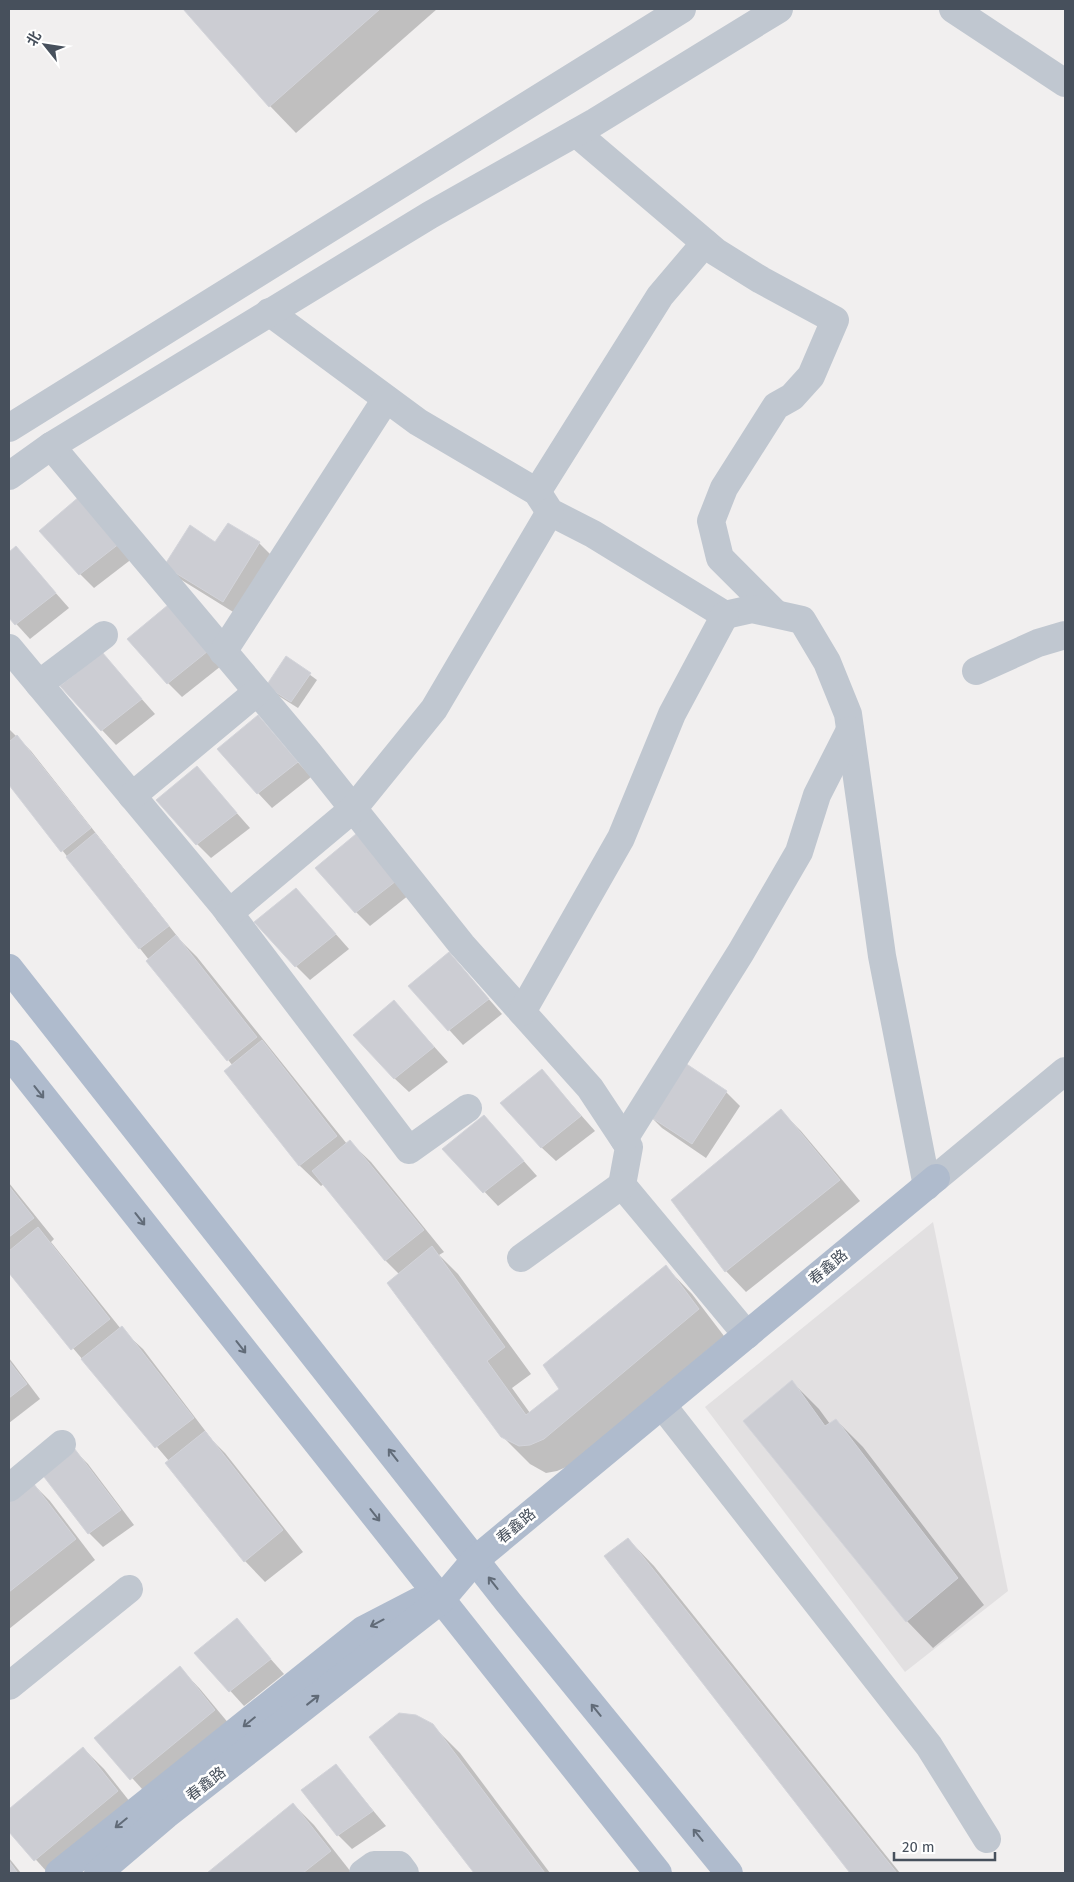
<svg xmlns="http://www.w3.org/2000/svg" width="1074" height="1882" font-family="'Fira Sans','Noto Sans SC',sans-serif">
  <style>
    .education { fill: #e2e0e1 }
    .shadow { fill: #0003 }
    .building { fill: #cccdd3; stroke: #d3d4da }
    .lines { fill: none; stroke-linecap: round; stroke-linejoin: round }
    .minor { stroke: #c0c7d0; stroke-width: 28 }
    .major { stroke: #afbbcd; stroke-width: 28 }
    .oneway { stroke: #616b78 }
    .labels { text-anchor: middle; stroke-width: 5; stroke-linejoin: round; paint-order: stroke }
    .street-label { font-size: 15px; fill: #47505c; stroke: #fff }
  </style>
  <rect width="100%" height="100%" fill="#f1efef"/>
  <!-- education -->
  <path class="education" d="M 933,1222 L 1008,1591 L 905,1672 L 705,1407 Z"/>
  <!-- shadow -->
  <g class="shadow">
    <path d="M 185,9 L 437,9 L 296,133 L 270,106 Z"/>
    <path d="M 94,512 L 133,558 L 94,588 L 80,574 Z"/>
    <path d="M 259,543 L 273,557 L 238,615 L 180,579 L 166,565 L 216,544 Z"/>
    <path d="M 16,548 L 69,608 L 30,639 L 9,616 L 9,554 Z"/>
    <path d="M 182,621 L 221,666 L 182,697 L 168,683 Z"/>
    <path d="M 102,654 L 155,714 L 116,745 L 62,687 Z"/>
    <path d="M 287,658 L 317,680 L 298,708 L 274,693 Z"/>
    <path d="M 258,717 L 311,777 L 272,808 L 218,750 Z"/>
    <path d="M 9,729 L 31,751 L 181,941 L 197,957 L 347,1144 L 350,1142 L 371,1162 L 444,1252 L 439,1255 L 458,1274 L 531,1374 L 512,1388 L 530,1413 L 561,1389 L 666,1267 L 692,1294 L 724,1336 L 571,1465 L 557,1471 L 546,1473 L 530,1464 L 502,1436 L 399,1274 L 385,1260 L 324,1184 L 321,1186 L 300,1166 L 226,1071 L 233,1066 L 9,783 Z"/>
    <path d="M 197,768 L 250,828 L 211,858 L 197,844 Z"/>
    <path d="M 356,836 L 409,895 L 370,926 L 356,912 Z"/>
    <path d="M 296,889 L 349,949 L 310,980 L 296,966 Z"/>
    <path d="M 449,954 L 502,1014 L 463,1045 L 409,986 Z"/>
    <path d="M 394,1002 L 448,1062 L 409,1092 L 394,1078 Z"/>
    <path d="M 542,1071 L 595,1131 L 556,1161 L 541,1147 Z"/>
    <path d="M 726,1092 L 740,1106 L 706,1158 L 662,1128 L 648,1114 Z"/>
    <path d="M 781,1111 L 801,1131 L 860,1201 L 746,1292 L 726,1271 Z"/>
    <path d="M 484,1116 L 537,1176 L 498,1206 L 444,1149 Z"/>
    <path d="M 9,1183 L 54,1239 L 51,1242 L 121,1329 L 143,1349 L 213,1441 L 225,1453 L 303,1552 L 265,1582 L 245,1561 L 169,1461 L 9,1273 Z"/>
    <path d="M 9,1358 L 40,1399 L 9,1423 Z"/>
    <path d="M 792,1382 L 819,1409 L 830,1424 L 836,1420 L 863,1447 L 984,1605 L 933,1648 L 907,1621 Z"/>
    <path d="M 74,1450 L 88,1464 L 134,1525 L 103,1547 L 89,1533 Z"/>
    <path d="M 29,1480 L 50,1501 L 95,1560 L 9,1629 L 9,1497 Z"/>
    <path d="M 628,1539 L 654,1566 L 900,1873 L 852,1873 L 606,1557 Z"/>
    <path d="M 236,1620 L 284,1674 L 244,1706 L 196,1653 Z"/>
    <path d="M 180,1668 L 200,1689 L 235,1731 L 152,1800 L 96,1738 Z"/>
    <path d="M 432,1725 L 460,1753 L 550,1873 L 476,1873 L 371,1738 Z"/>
    <path d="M 83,1748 L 104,1769 L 138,1812 L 48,1873 L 9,1830 L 9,1810 Z"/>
    <path d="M 336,1766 L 386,1826 L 352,1849 L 338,1835 Z"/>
    <path d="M 293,1804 L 314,1825 L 351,1872 L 209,1873 Z"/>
    <path d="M 9,1858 L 21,1873 L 9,1873 Z"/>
  </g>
  <!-- building -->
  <g class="building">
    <path d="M 183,9 L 380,9 L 269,107 Z"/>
    <path d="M 80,496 L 120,543 L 79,575 L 39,531 Z"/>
    <path d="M 228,523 L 260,542 L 223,602 L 164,566 L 190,525 L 215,542 Z"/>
    <path d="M 16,546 L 56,593 L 15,625 L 9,618 L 9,552 Z"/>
    <path d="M 168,605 L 208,651 L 167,684 L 127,639 Z"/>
    <path d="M 102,652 L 142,699 L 101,731 L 60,686 Z"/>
    <path d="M 286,656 L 311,673 L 291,702 L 266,686 Z"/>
    <path d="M 258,715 L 298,762 L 257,794 L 217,749 Z"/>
    <path d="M 17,735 L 91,828 L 61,852 L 9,785 L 9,742 Z"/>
    <path d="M 197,766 L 237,813 L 196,845 L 156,800 Z"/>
    <path d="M 95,833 L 169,926 L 139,949 L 66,857 Z"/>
    <path d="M 356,834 L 396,881 L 355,913 L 315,868 Z"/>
    <path d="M 296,888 L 336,934 L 295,967 L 254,922 Z"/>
    <path d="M 176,935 L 257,1037 L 227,1061 L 146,961 Z"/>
    <path d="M 449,952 L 489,999 L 448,1031 L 408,986 Z"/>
    <path d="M 394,1000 L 434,1047 L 394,1079 L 353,1035 Z"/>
    <path d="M 262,1040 L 337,1136 L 299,1166 L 224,1071 Z"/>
    <path d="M 682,1061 L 727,1091 L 692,1144 L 646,1114 Z"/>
    <path d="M 542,1069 L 581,1116 L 541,1148 L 500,1103 Z"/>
    <path d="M 781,1109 L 840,1180 L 725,1272 L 671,1200 Z"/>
    <path d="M 484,1115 L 524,1161 L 483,1193 L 442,1149 Z"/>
    <path d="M 350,1140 L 424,1230 L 385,1261 L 312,1171 Z"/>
    <path d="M 9,1186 L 34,1218 L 9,1237 Z"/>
    <path d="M 38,1227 L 110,1319 L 71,1350 L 9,1273 L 9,1251 Z"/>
    <path d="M 432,1246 L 505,1347 L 487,1361 L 526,1415 L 559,1389 L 543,1365 L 666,1265 L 699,1309 L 544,1439 L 530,1445 L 519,1446 L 501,1437 L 387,1283 Z"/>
    <path d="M 122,1326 L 194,1418 L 155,1448 L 81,1359 Z"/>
    <path d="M 9,1361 L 27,1384 L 9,1398 Z"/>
    <path d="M 792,1380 L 825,1426 L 836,1419 L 958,1578 L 906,1622 L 743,1421 Z"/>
    <path d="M 205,1431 L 283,1530 L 244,1562 L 165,1463 Z"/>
    <path d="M 74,1448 L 121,1510 L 88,1534 L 41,1473 Z"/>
    <path d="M 30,1479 L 76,1539 L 9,1592 L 9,1496 Z"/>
    <path d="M 628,1538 L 897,1873 L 850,1873 L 604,1556 Z"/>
    <path d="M 237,1618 L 271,1659 L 229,1692 L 194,1653 Z"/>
    <path d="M 180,1666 L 215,1710 L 130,1780 L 94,1738 Z"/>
    <path d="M 399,1713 L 416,1715 L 433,1724 L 545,1873 L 474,1873 L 369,1737 Z"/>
    <path d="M 83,1747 L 118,1791 L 34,1861 L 9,1832 L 9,1809 Z"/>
    <path d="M 336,1764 L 373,1811 L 337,1836 L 301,1790 Z"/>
    <path d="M 293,1803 L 331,1851 L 303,1873 L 207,1873 Z"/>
    <path d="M 9,1861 L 17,1872 L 15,1873 L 9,1873 Z"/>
  </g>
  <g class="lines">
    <!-- minor -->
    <g class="minor">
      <path d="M 953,9 L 1065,83"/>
      <path d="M 576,133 L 716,252 L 761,280 L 835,320 L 811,376 L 792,397 L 776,406 L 724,488 L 711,521 L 720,558 L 775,613"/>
      <path d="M 269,312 L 418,422 L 537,492 L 550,512 L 593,534 L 725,615 L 752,609 L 802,620 L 827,662 L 848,714 L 882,956 L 927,1186"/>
      <path d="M 9,428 L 682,9"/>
      <path d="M 51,446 L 308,752 L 462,945 L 590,1088 L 629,1147 L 622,1185 L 747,1335"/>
      <path d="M 9,476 L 51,446 L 430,215 L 595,122 L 779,9"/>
      <path d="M 537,492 L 660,296 L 705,243"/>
      <path d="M 9,648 L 223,905 L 409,1150 L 468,1108"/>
      <path d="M 223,652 L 386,399"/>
      <path d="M 976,671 L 1038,643 L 1065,635"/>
      <path d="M 39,684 L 104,635"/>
      <path d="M 132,796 L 257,692"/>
      <path d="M 229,913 L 353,809 L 434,709 L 550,512"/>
      <path d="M 522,1012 L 621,838 L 672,714 L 725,615"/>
      <path d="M 624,1139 L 741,952 L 799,852 L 817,795 L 850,730"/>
      <path d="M 936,1178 L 1065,1071"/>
      <path d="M 521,1258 L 622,1185"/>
      <path d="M 662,1405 L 929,1746 L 987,1839"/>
      <path d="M 9,1488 L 62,1444"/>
      <path d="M 9,1686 L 129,1589"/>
      <path d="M 363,1873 L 374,1865 L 399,1865 L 405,1873"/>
    </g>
    <!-- major -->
    <g class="major">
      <path d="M 9,968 L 508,1602 L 729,1873"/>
      <path d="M 9,1054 L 658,1873"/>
      <path d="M 59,1873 L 363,1630 L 419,1601"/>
      <path d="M 98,1873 L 166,1815 L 441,1600 L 475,1560 L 936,1178"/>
    </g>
  </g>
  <!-- one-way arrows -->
  <defs><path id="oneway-shaft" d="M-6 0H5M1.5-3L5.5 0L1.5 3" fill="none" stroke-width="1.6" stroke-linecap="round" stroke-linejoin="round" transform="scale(1.25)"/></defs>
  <g class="oneway">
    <use href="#oneway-shaft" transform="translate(39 1092) rotate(52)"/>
    <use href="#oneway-shaft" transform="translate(140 1219) rotate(52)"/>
    <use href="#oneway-shaft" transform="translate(241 1347) rotate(52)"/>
    <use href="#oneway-shaft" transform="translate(393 1455) rotate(-128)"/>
    <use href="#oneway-shaft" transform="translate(375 1515) rotate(52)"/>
    <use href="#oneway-shaft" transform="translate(493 1583) rotate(-128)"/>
    <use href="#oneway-shaft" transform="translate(377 1623) rotate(152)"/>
    <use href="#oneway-shaft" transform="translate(313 1700) rotate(-38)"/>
    <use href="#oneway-shaft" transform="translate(596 1710) rotate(-129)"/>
    <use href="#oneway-shaft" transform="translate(249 1722) rotate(141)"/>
    <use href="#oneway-shaft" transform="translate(121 1823) rotate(141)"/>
    <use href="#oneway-shaft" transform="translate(698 1835) rotate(-129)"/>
  </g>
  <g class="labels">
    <!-- street labels -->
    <g class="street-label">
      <text transform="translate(828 1267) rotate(-40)" y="5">春鑫路</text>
      <text transform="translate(516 1526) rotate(-40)" y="5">春鑫路</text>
      <text transform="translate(206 1784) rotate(-38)" y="5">春鑫路</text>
    </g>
  </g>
  <!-- border -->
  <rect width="1074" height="1882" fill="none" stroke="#47505c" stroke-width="20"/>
  <!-- north arrow -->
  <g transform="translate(45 45) rotate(300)" stroke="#ffffff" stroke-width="4" paint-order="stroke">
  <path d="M0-4L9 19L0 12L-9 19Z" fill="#47505c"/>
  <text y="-8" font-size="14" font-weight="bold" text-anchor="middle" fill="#47505c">北</text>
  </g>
  <!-- scale -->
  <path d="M894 1852v8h101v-8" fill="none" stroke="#47505c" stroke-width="2.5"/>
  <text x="902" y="1852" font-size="15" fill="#47505c" stroke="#ffffff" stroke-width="4" paint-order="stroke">20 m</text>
</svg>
